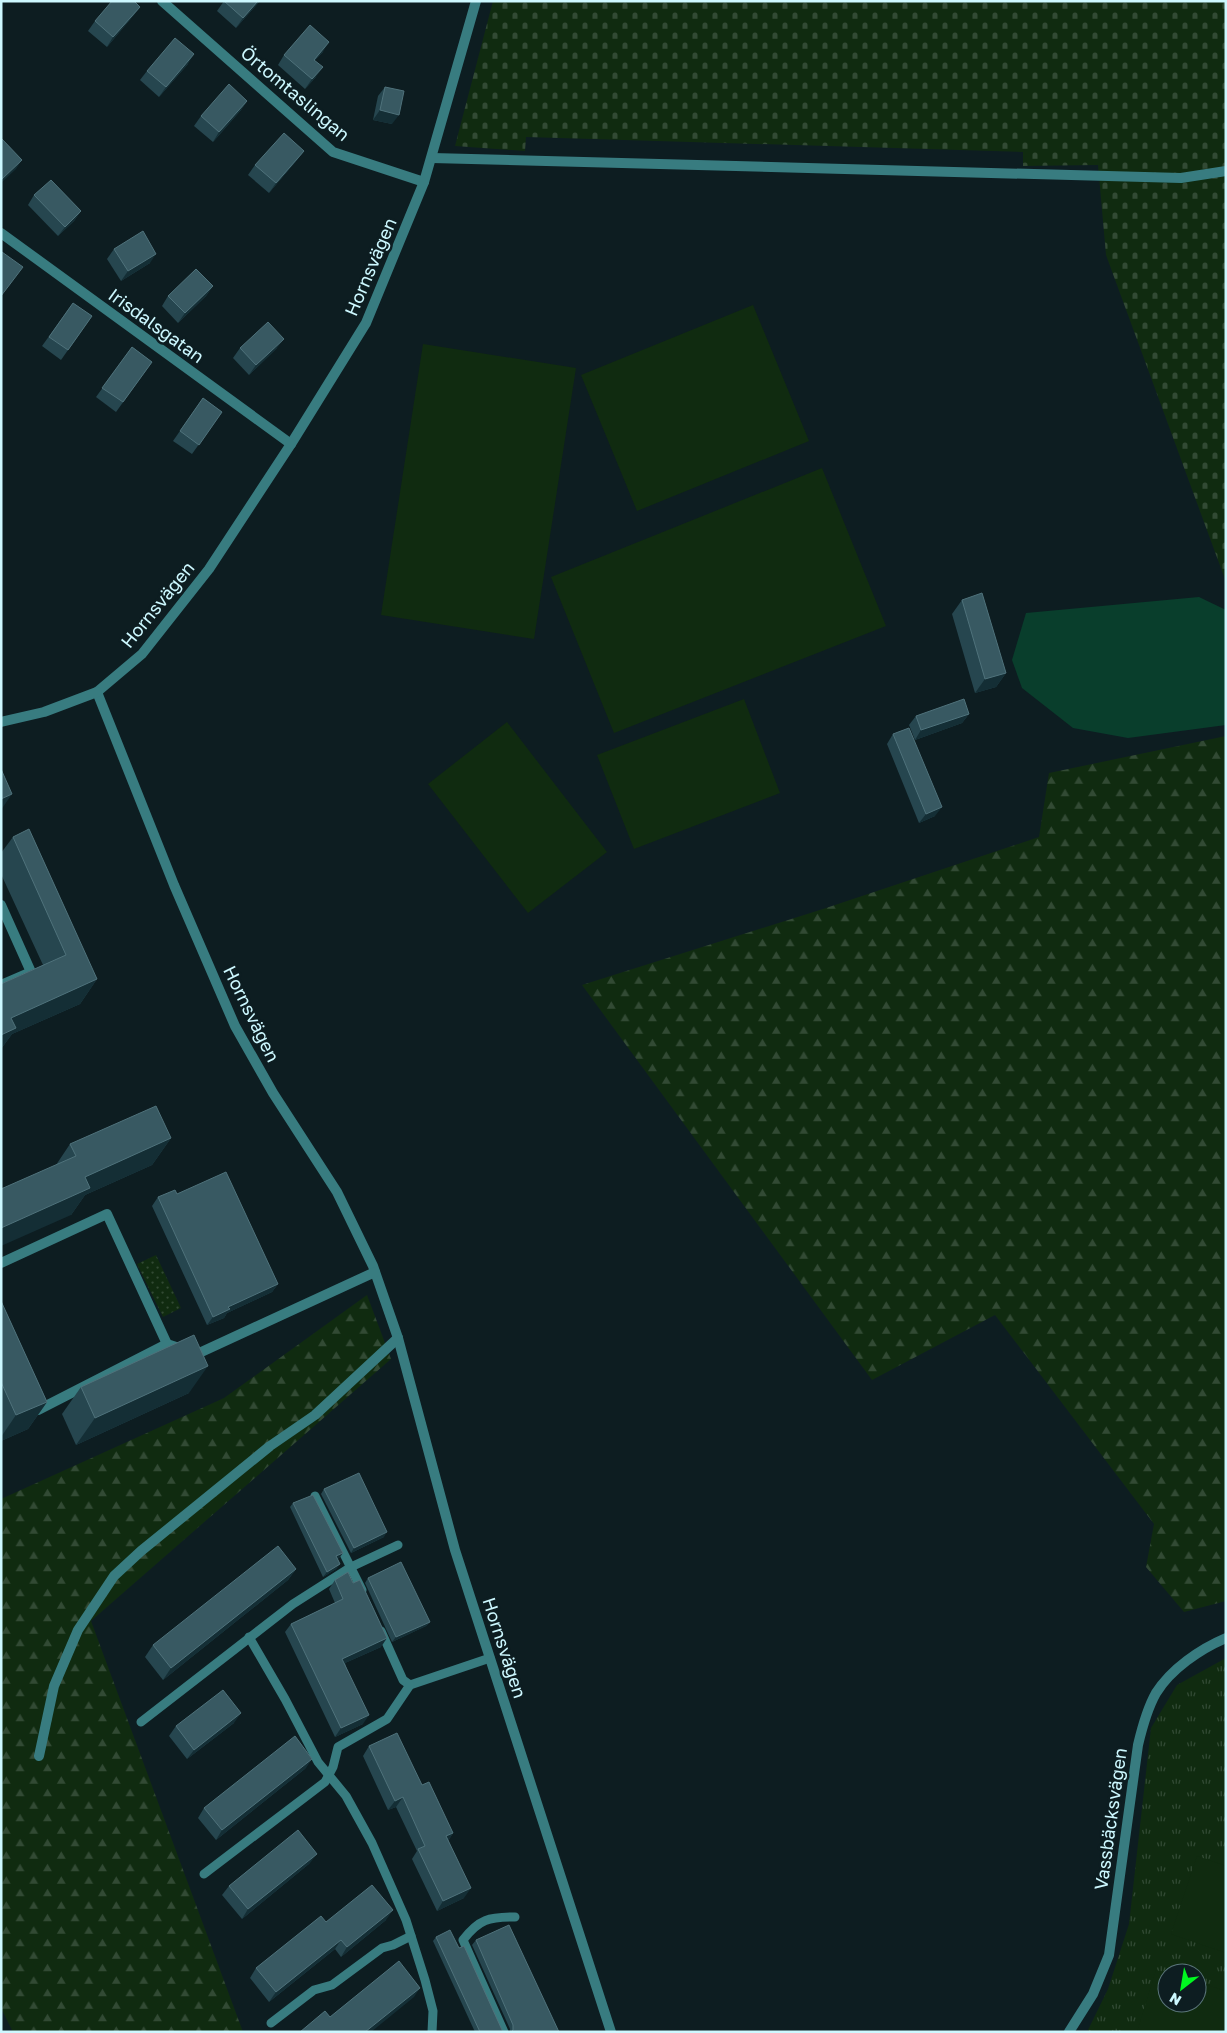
<svg xmlns="http://www.w3.org/2000/svg" width="1227" height="2033" font-family="'Golos Text',sans-serif">
  <style>
    .grass { fill: url(#grass-tufts); fill-rule: evenodd }
    .forest { fill: url(#forest-firs) }
    .cemetery { fill: url(#cemetery-stones) }
    .park { fill: url(#park-dots) }
    .pitch { fill: #102b10 }
    .water { fill: #093e2c }
    .lines { fill: none; stroke-linecap: round; stroke-linejoin: round }
    .service { stroke: #387c80; stroke-width: 9 }
    .minor { stroke: #387c80; stroke-width: 10 }
    .tertiary { stroke: #387c80; stroke-width: 10 }
    .wall { fill: #26464f }
    .shaded-wall { fill: #142e35 }
    .building { fill: #385962; stroke: #4f727b }
    .labels { text-anchor: middle; stroke-width: 5; stroke-linejoin: round; paint-order: stroke }
    .street-label { font-size: 18px; fill: #cdf8ff; stroke: #0d1d21 }
  </style>
  <defs>
    <pattern id="grass-tufts" width="24" height="20" patternUnits="userSpaceOnUse" patternTransform="scale(1.25)"><rect width="24" height="20" fill="#102b10"/><path d="M3 7l-1-3M5 7V3M7 7l1-3M15 17l-1-3M17 17v-4M19 17l1-3" fill="none" stroke="#324a34"/></pattern>
    <pattern id="forest-firs" width="22" height="20" patternUnits="userSpaceOnUse" patternTransform="scale(1.25)"><rect width="22" height="20" fill="#102b10"/><path d="M5 1l3.5 6h-7zM16 11l3.5 6h-7z" fill="#324a34"/></pattern>
    <pattern id="cemetery-stones" width="16" height="16" patternUnits="userSpaceOnUse" patternTransform="scale(1.25)"><rect width="16" height="16" fill="#102b10"/><path d="M2 7V4a2 2 0 0 1 4 0v3zM10 15v-3a2 2 0 0 1 4 0v3z" fill="#324a34"/></pattern>
    <pattern id="park-dots" width="8" height="8" patternUnits="userSpaceOnUse" patternTransform="scale(1.25)"><rect width="8" height="8" fill="#102b10"/><path d="M2 2h.1M6 6h.1" fill="none" stroke="#324a34" stroke-width="1.8" stroke-linecap="round"/></pattern>
  </defs>
  <rect width="100%" height="100%" fill="#0d1d21"/>
  <!-- grass -->
  <path class="grass" d="M 1226,1658 L 1226,2032 L 1087,2032 L 1108,1989 L 1129,1924 L 1151,1728 L 1177,1685 ZM 1167,1973 L 1197,1973 L 1197,2003 L 1167,2003 Z"/>
  <!-- forest -->
  <g class="forest">
    <path d="M 1226,736 L 1226,1601 L 1184,1612 L 1146,1567 L 1154,1524 L 995,1315 L 872,1380 L 582,985 L 823,909 L 1039,837 L 1049,773 Z"/>
    <path d="M 367,1295 L 391,1359 L 91,1621 L 243,2032 L 13,2032 L 1,2008 L 1,1499 L 224,1398 Z"/>
  </g>
  <!-- cemetery -->
  <path class="cemetery" d="M 493,1 L 1226,1 L 1226,582 L 1106,255 L 1098,165 L 1023,166 L 1023,152 L 526,137 L 525,151 L 455,146 Z"/>
  <!-- park -->
  <path class="park" d="M 156,1255 L 181,1308 L 163,1317 L 137,1264 Z"/>
  <!-- pitch -->
  <g class="pitch">
    <path d="M 753,305 L 809,441 L 637,511 L 581,375 Z"/>
    <path d="M 423,344 L 576,368 L 534,639 L 381,615 Z"/>
    <path d="M 822,468 L 886,626 L 614,733 L 551,577 Z"/>
    <path d="M 744,699 L 780,793 L 634,849 L 597,755 Z"/>
    <path d="M 507,722 L 607,852 L 528,913 L 428,784 Z"/>
    <path d="M 1197,1856 L 1226,1866 L 1226,1953 L 1171,1934 Z"/>
    <path d="M 1156,1970 L 1167,1973 L 1167,2003 L 1197,2003 L 1197,1982 L 1226,1991 L 1226,2032 L 1137,2032 Z"/>
  </g>
  <!-- water -->
  <path class="water" d="M 1199,597 L 1226,610 L 1226,725 L 1128,738 L 1073,728 L 1022,688 L 1012,660 L 1026,613 Z"/>
  <g class="lines">
    <!-- service -->
    <g class="service">
      <path d="M 315,1496 L 362,1590"/>
      <path d="M 381,1631 L 403,1680 L 410,1685 L 490,1658"/>
      <path d="M 249,1637 L 285,1699 L 318,1762 L 346,1796 L 372,1843 L 406,1920 L 425,1980 L 433,2011 L 432,2032"/>
      <path d="M 141,1722 L 293,1604 L 351,1567 L 398,1545"/>
      <path d="M 204,1874 L 325,1782 L 333,1767 L 338,1747 L 387,1719 L 410,1685"/>
      <path d="M 271,2023 L 314,1990 L 332,1985 L 382,1948 L 393,1945 L 411,1936"/>
      <path d="M 504,2032 L 463,1940 C 479,1919 489,1917 515,1917"/>
    </g>
    <!-- minor -->
    <g class="minor">
      <path d="M 162,1 L 333,152 L 424,182"/>
      <path d="M 476,1 L 424,182 L 366,323 L 291,444 L 209,569 L 142,654 L 97,692 L 174,885 L 235,1026 L 273,1093 L 337,1192 L 373,1266 L 398,1338 L 455,1550 L 611,2032"/>
      <path d="M 432,158 L 1181,178 L 1226,171"/>
      <path d="M 1,233 L 291,444"/>
      <path d="M 1,905 L 31,972 L 1,985"/>
      <path d="M 1,1263 L 107,1214 L 167,1344"/>
      <path d="M 35,1404 L 38,1410 L 167,1344 L 197,1354 L 375,1272"/>
      <path d="M 39,1756 L 54,1686 L 78,1630 L 114,1576 L 141,1551 L 270,1446 L 315,1415 L 398,1338"/>
    </g>
    <!-- tertiary -->
    <g class="tertiary">
      <path d="M 1,722 L 44,712 L 97,692"/>
      <path d="M 1069,2032 L 1093,1994 L 1109,1955 L 1138,1745 C 1142,1728 1147,1709 1156,1693 C 1171,1669 1200,1649 1226,1638"/>
    </g>
  </g>
  <!-- wall -->
  <g class="wall">
    <path d="M 224,1 L 260,1 L 236,28 L 217,11 Z"/>
    <path d="M 140,7 L 133,16 L 107,47 L 88,31 L 95,21 Z"/>
    <path d="M 323,52 L 315,60 L 316,77 L 305,89 L 278,65 L 284,55 Z"/>
    <path d="M 188,64 L 159,97 L 140,80 L 147,71 Z"/>
    <path d="M 385,87 L 392,124 L 373,120 L 378,96 Z"/>
    <path d="M 247,101 L 241,110 L 213,142 L 194,126 L 201,116 Z"/>
    <path d="M 304,151 L 297,160 L 269,193 L 248,175 L 255,165 Z"/>
    <path d="M 34,195 L 81,211 L 74,221 L 58,236 L 28,205 Z"/>
    <path d="M 114,249 L 150,263 L 121,281 L 107,259 Z"/>
    <path d="M 213,286 L 206,296 L 178,323 L 162,306 L 168,296 Z"/>
    <path d="M 73,303 L 92,316 L 61,360 L 42,346 Z"/>
    <path d="M 132,347 L 152,362 L 116,412 L 96,397 Z"/>
    <path d="M 240,348 L 277,348 L 249,375 L 233,358 Z"/>
    <path d="M 203,398 L 222,412 L 192,454 L 173,441 Z"/>
    <path d="M 962,600 L 1006,673 L 996,687 L 975,693 L 952,614 Z"/>
    <path d="M 969,714 L 962,723 L 915,740 L 909,725 L 916,716 Z"/>
    <path d="M 893,734 L 935,816 L 919,823 L 887,744 Z"/>
    <path d="M 13,837 L 97,979 L 80,1004 L 12,1034 L 1,1049 L 1,984 L 43,965 L 1,874 L 1,853 Z"/>
    <path d="M 171,1138 L 152,1165 L 85,1195 L 71,1215 L 56,1165 L 70,1144 Z"/>
    <path d="M 177,1194 L 278,1284 L 272,1292 L 227,1313 L 224,1318 L 207,1325 L 152,1206 L 158,1197 Z"/>
    <path d="M 1,1301 L 47,1402 L 28,1429 L 1,1441 Z"/>
    <path d="M 81,1387 L 189,1393 L 76,1445 L 62,1414 Z"/>
    <path d="M 324,1489 L 384,1537 L 351,1553 L 321,1494 Z"/>
    <path d="M 293,1503 L 343,1553 L 339,1558 L 337,1559 L 340,1564 L 336,1569 L 323,1577 L 290,1507 Z"/>
    <path d="M 296,1569 L 288,1580 L 163,1680 L 145,1657 L 153,1645 Z"/>
    <path d="M 368,1578 L 430,1622 L 426,1626 L 392,1642 L 365,1583 Z"/>
    <path d="M 335,1580 L 381,1647 L 345,1663 L 363,1724 L 335,1737 L 285,1632 L 291,1624 L 335,1603 L 329,1589 Z"/>
    <path d="M 234,1723 L 187,1759 L 169,1736 L 176,1726 Z"/>
    <path d="M 369,1746 L 422,1785 L 453,1833 L 448,1841 L 464,1898 L 437,1911 L 412,1859 L 417,1851 L 396,1807 L 388,1810 L 363,1756 Z"/>
    <path d="M 306,1768 L 216,1840 L 198,1818 L 204,1808 Z"/>
    <path d="M 310,1863 L 242,1919 L 222,1895 L 229,1886 Z"/>
    <path d="M 386,1920 L 341,1957 L 335,1949 L 269,2002 L 250,1978 L 256,1968 L 326,1922 Z"/>
    <path d="M 436,1937 L 459,1948 L 502,2030 L 503,2032 L 475,2032 L 433,1941 Z"/>
    <path d="M 476,1940 L 559,2032 L 510,2032 L 510,2029 L 472,1945 Z"/>
  </g>
  <!-- shaded-wall -->
  <g class="shaded-wall">
    <path d="M 258,1 L 260,1 L 236,28 L 243,18 Z"/>
    <path d="M 140,7 L 133,16 L 107,47 L 113,37 Z"/>
    <path d="M 329,42 L 323,52 L 307,69 L 314,60 Z"/>
    <path d="M 194,54 L 188,64 L 159,97 L 166,87 Z"/>
    <path d="M 323,67 L 316,77 L 305,89 L 312,79 Z"/>
    <path d="M 247,101 L 241,110 L 213,142 L 219,132 Z"/>
    <path d="M 380,110 L 399,115 L 392,124 L 373,120 Z"/>
    <path d="M 304,151 L 297,160 L 269,193 L 276,183 Z"/>
    <path d="M 22,160 L 16,169 L 1,183 L 1,181 L 2,179 Z"/>
    <path d="M 81,211 L 74,221 L 58,236 L 65,227 Z"/>
    <path d="M 156,254 L 150,263 L 121,281 L 128,271 Z"/>
    <path d="M 213,286 L 206,296 L 178,323 L 185,313 Z"/>
    <path d="M 284,339 L 277,348 L 249,375 L 256,365 Z"/>
    <path d="M 1006,673 L 996,687 L 975,693 L 985,679 Z"/>
    <path d="M 969,714 L 962,723 L 915,740 L 921,730 Z"/>
    <path d="M 12,794 L 1,810 L 1,799 Z"/>
    <path d="M 942,807 L 935,816 L 919,823 L 926,814 Z"/>
    <path d="M 97,979 L 80,1004 L 12,1034 L 1,1049 L 1,1032 L 11,1018 Z"/>
    <path d="M 171,1138 L 152,1165 L 85,1195 L 71,1215 L 1,1246 L 1,1228 L 85,1177 Z"/>
    <path d="M 278,1284 L 272,1292 L 227,1313 L 224,1318 L 207,1325 L 213,1317 L 228,1307 Z"/>
    <path d="M 208,1366 L 189,1393 L 76,1445 L 95,1418 Z"/>
    <path d="M 47,1402 L 28,1429 L 1,1441 L 1,1437 L 16,1415 Z"/>
    <path d="M 387,1532 L 384,1537 L 351,1553 L 354,1548 Z"/>
    <path d="M 343,1553 L 339,1558 L 333,1561 L 336,1556 Z"/>
    <path d="M 340,1564 L 336,1569 L 323,1577 L 327,1572 Z"/>
    <path d="M 296,1569 L 288,1580 L 163,1680 L 171,1668 Z"/>
    <path d="M 430,1622 L 426,1626 L 392,1642 L 396,1637 Z"/>
    <path d="M 387,1638 L 381,1647 L 336,1667 L 342,1659 Z"/>
    <path d="M 241,1713 L 234,1723 L 187,1759 L 194,1750 Z"/>
    <path d="M 369,1715 L 363,1724 L 335,1737 L 341,1728 Z"/>
    <path d="M 312,1759 L 306,1768 L 216,1840 L 222,1830 Z"/>
    <path d="M 403,1797 L 396,1807 L 388,1810 L 395,1801 Z"/>
    <path d="M 453,1833 L 447,1843 L 446,1836 Z"/>
    <path d="M 317,1854 L 310,1863 L 242,1919 L 248,1909 Z"/>
    <path d="M 471,1888 L 464,1898 L 437,1911 L 443,1901 Z"/>
    <path d="M 393,1910 L 386,1920 L 341,1957 L 347,1947 Z"/>
    <path d="M 341,1940 L 335,1949 L 269,2002 L 276,1992 Z"/>
    <path d="M 420,1988 L 414,1997 L 371,2032 L 365,2032 Z"/>
  </g>
  <!-- building -->
  <g class="building">
    <path d="M 112,1 L 134,1 L 140,7 L 113,37 L 95,21 Z"/>
    <path d="M 224,1 L 258,1 L 243,18 Z"/>
    <path d="M 310,25 L 329,42 L 314,60 L 323,67 L 312,79 L 284,55 Z"/>
    <path d="M 175,38 L 194,54 L 166,87 L 147,71 Z"/>
    <path d="M 229,84 L 247,101 L 219,132 L 201,116 Z"/>
    <path d="M 385,87 L 404,91 L 399,115 L 380,110 Z"/>
    <path d="M 284,133 L 304,151 L 276,183 L 255,165 Z"/>
    <path d="M 1,138 L 22,160 L 2,179 L 1,178 Z"/>
    <path d="M 51,180 L 81,211 L 65,227 L 34,195 Z"/>
    <path d="M 143,231 L 156,254 L 128,271 L 114,249 Z"/>
    <path d="M 2,252 L 23,267 L 1,296 L 1,253 Z"/>
    <path d="M 196,269 L 213,286 L 185,313 L 168,296 Z"/>
    <path d="M 73,303 L 92,316 L 68,350 L 49,337 Z"/>
    <path d="M 268,322 L 284,339 L 256,365 L 240,348 Z"/>
    <path d="M 132,347 L 152,362 L 123,402 L 102,388 Z"/>
    <path d="M 203,398 L 222,412 L 199,445 L 180,431 Z"/>
    <path d="M 982,593 L 1006,673 L 985,679 L 962,600 Z"/>
    <path d="M 964,699 L 969,714 L 921,730 L 916,716 Z"/>
    <path d="M 909,728 L 942,807 L 926,814 L 893,734 Z"/>
    <path d="M 1,769 L 12,794 L 1,799 Z"/>
    <path d="M 29,829 L 97,979 L 11,1018 L 16,1028 L 1,1035 L 1,984 L 66,955 L 13,837 Z"/>
    <path d="M 156,1106 L 171,1138 L 85,1177 L 90,1188 L 1,1228 L 1,1189 L 76,1156 L 70,1144 Z"/>
    <path d="M 226,1172 L 278,1284 L 228,1307 L 230,1309 L 213,1317 L 158,1197 L 175,1190 L 177,1194 Z"/>
    <path d="M 1,1301 L 47,1402 L 16,1415 L 1,1382 Z"/>
    <path d="M 194,1335 L 208,1366 L 95,1418 L 81,1387 Z"/>
    <path d="M 359,1473 L 387,1532 L 354,1548 L 324,1489 Z"/>
    <path d="M 313,1495 L 343,1553 L 336,1556 L 340,1564 L 327,1572 L 293,1503 Z"/>
    <path d="M 278,1546 L 296,1569 L 171,1668 L 153,1645 Z"/>
    <path d="M 401,1562 L 430,1622 L 396,1637 L 368,1578 Z"/>
    <path d="M 348,1572 L 353,1583 L 360,1580 L 387,1638 L 342,1659 L 369,1715 L 341,1728 L 291,1624 L 343,1599 L 335,1580 Z"/>
    <path d="M 223,1690 L 241,1713 L 194,1750 L 176,1726 Z"/>
    <path d="M 397,1733 L 422,1785 L 429,1782 L 453,1833 L 446,1836 L 471,1888 L 443,1901 L 418,1849 L 425,1846 L 403,1797 L 395,1801 L 369,1746 Z"/>
    <path d="M 295,1736 L 312,1759 L 222,1830 L 204,1808 Z"/>
    <path d="M 298,1830 L 317,1854 L 248,1909 L 229,1886 Z"/>
    <path d="M 372,1885 L 393,1910 L 347,1947 L 341,1940 L 276,1992 L 256,1968 L 321,1916 L 326,1922 Z"/>
    <path d="M 509,1925 L 559,2032 L 511,2032 L 513,2030 L 513,2025 L 476,1940 Z"/>
    <path d="M 450,1930 L 459,1948 L 464,1946 L 502,2030 L 503,2032 L 480,2032 L 436,1937 Z"/>
    <path d="M 399,1961 L 420,1988 L 365,2032 L 300,2032 L 325,2011 L 330,2017 Z"/>
  </g>
  <g class="labels">
    <!-- street labels -->
    <g class="street-label">
      <text transform="translate(295 94) rotate(40)" y="6">Örtomtaslingan</text>
      <text transform="translate(371 267) rotate(-67)" y="6">Hornsvägen</text>
      <text transform="translate(156 326) rotate(36)" y="6">Irisdalsgatan</text>
      <text transform="translate(158 605) rotate(-51)" y="6">Hornsvägen</text>
      <text transform="translate(251 1014) rotate(64)" y="6">Hornsvägen</text>
      <text transform="translate(504 1648) rotate(72)" y="6">Hornsvägen</text>
      <text transform="translate(1111 1819) rotate(-82)" y="6">Vassbäcksvägen</text>
    </g>
  </g>
  <!-- border -->
  <rect width="1227" height="2033" fill="none" stroke="#cdf8ff" stroke-width="5"/>
  <!-- north arrow -->
  <g transform="translate(1182 1988) rotate(211)"><circle r="24" fill="#0d1d21" stroke="#5a757a"/>
  <path d="M0-4L9 19L0 12L-9 19Z" fill="#00f820"/>
  <text y="-8" font-size="14" font-weight="bold" text-anchor="middle" fill="#cdf8ff">N</text>
  </g>
</svg>
